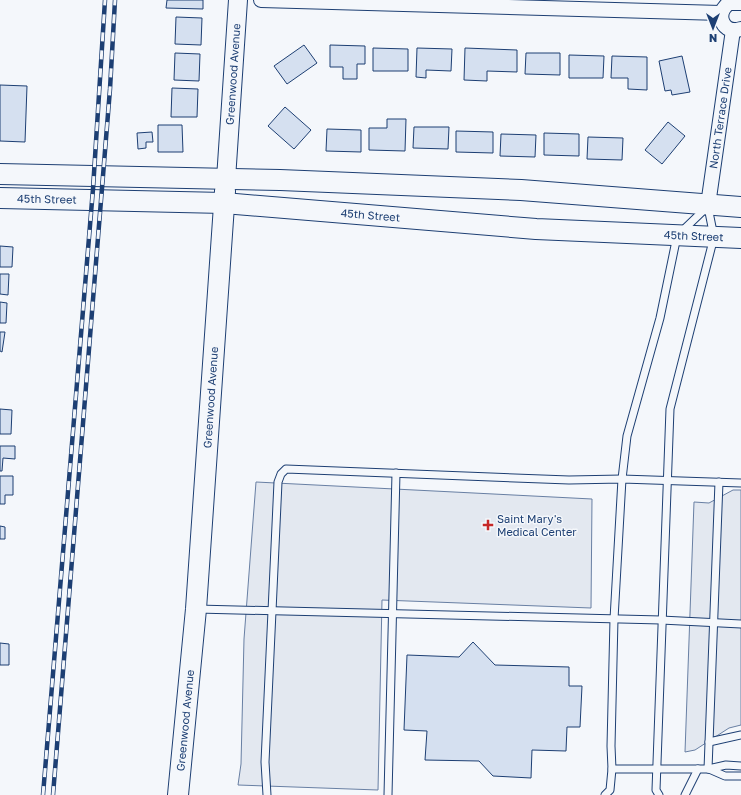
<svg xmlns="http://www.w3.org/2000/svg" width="741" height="795" font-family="'Golos Text',sans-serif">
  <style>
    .parking { fill: #e3e8f0; stroke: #687fa3 }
    .building { fill: #d5e0f0; stroke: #1d3f73 }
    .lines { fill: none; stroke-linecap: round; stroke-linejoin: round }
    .service-casing { stroke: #1d3f73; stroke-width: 9 }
    .minor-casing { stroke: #1d3f73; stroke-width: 16 }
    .tertiary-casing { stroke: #1d3f73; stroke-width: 20 }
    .secondary-casing { stroke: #1d3f73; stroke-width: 22 }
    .service { stroke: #f4f7fb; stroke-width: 7 }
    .minor { stroke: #f4f7fb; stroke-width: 14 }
    .tertiary { stroke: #f4f7fb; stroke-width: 18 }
    .secondary { stroke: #f4f7fb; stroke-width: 20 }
    .rail-casing { stroke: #1d3f73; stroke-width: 4.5 }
    .rail { stroke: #f4f7fb; stroke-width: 3; stroke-dasharray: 9; stroke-linecap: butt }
    .poi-dot { fill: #c62828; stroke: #f4f7fb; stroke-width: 1.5 }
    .labels { text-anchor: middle; stroke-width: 3; stroke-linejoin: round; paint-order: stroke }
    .street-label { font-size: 11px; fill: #1d3f73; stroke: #f4f7fb }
    .poi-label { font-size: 11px; fill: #1d3f73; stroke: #f4f7fb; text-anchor: start }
  </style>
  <rect width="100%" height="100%" fill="#f4f7fb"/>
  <!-- parking -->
  <g class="parking">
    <path d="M 256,482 L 592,499 L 591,608 L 382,600 L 378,790 L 238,785 L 241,764 L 244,639 Z"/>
    <path d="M 733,490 L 741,490 L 741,725 L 729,728 L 695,750 L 685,752 L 694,502 L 709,503 Z"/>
  </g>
  <!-- building -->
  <g class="building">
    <path d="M 167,0 L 203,0 L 203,9 L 166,8 Z"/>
    <path d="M 176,17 L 202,18 L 201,45 L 175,44 Z"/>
    <path d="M 304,45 L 317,63 L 287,84 L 274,66 Z"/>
    <path d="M 330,45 L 365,46 L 365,64 L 357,64 L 357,79 L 343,79 L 343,67 L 330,67 Z"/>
    <path d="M 373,48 L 408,49 L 408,71 L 373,71 Z"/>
    <path d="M 417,48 L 452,49 L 451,71 L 426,70 L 426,78 L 416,77 Z"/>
    <path d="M 465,48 L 517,50 L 517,72 L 487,71 L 487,81 L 464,80 Z"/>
    <path d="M 175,53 L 200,54 L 199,81 L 174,80 Z"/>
    <path d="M 526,53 L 560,53 L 560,75 L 525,74 Z"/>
    <path d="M 569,55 L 604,56 L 603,78 L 569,78 Z"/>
    <path d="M 612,56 L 647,57 L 647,90 L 628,89 L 628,78 L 611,78 Z"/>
    <path d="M 682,56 L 690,92 L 672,95 L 671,90 L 665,91 L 659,61 Z"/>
    <path d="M 0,85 L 27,86 L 25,142 L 0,141 Z"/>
    <path d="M 172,88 L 198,89 L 197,117 L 171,117 Z"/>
    <path d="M 285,107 L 311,130 L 294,149 L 268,126 Z"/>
    <path d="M 387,119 L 406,119 L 405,151 L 369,150 L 369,128 L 387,128 Z"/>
    <path d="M 668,122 L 685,136 L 662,164 L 645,150 Z"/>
    <path d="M 158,125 L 182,125 L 183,152 L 158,152 Z"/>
    <path d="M 414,127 L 449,127 L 448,149 L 413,148 Z"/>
    <path d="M 327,129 L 361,130 L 361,152 L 326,151 Z"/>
    <path d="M 456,131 L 493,132 L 493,153 L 456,152 Z"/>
    <path d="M 152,132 L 153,142 L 146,142 L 146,148 L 138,149 L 137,133 Z"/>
    <path d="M 544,133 L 579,134 L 579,156 L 544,155 Z"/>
    <path d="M 501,134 L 536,135 L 535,157 L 500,156 Z"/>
    <path d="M 588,137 L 623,138 L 622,160 L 587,159 Z"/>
    <path d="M 0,246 L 13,247 L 12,267 L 0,267 Z"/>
    <path d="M 0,274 L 9,274 L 8,295 L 0,294 Z"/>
    <path d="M 0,302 L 7,303 L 6,323 L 0,323 Z"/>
    <path d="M 0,332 L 5,332 L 2,352 L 0,351 Z"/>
    <path d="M 0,409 L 12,410 L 11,434 L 0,434 Z"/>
    <path d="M 0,446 L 15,446 L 15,459 L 3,458 L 2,471 L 0,471 Z"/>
    <path d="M 0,476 L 13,476 L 13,495 L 5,495 L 5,504 L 0,504 Z"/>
    <path d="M 0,526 L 5,527 L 5,539 L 0,539 Z"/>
    <path d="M 473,642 L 495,665 L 569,667 L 569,686 L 582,686 L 580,727 L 567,727 L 566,751 L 532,750 L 531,778 L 493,776 L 479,761 L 425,760 L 427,731 L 404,730 L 407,655 L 459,657 Z"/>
    <path d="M 0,643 L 9,644 L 9,665 L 0,665 Z"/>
  </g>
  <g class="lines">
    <defs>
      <g id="service">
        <path d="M 197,609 L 661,620 L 741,624"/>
        <path d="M 709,742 L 741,735"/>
        <path d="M 612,769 L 708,769 L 726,765 L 741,766"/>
        <path d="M 708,769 L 719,482"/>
        <path d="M 709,769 L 725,776 L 741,776"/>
        <path d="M 267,795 L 265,762 L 278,482 L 281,474 L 286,469 L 569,480 L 622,479 L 741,483"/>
        <path d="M 388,795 L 396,473"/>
        <path d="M 605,795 L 610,790 L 612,769 L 611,746 L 614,619 L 622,479 L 627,436 L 660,318 L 677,236 L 706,208"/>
        <path d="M 659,795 L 656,790 L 670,409 L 714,237 L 708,207"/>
        <path d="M 685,795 L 698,769"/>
      </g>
      <g id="minor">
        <path d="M 261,0 L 721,13"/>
        <path d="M 741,3 L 729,3 C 714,14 723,35 741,29"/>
        <path id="s1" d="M 708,205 L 733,30"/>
      </g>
      <g id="tertiary">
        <path id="s2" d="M 226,179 L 238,0"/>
      </g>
      <g id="secondary">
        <path d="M 0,174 L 280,180 L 521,190 L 741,207"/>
        <path id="s3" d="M 0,198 L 224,203 L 536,229 L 741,238"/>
        <path id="s4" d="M 178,795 L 196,609 L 225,191"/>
      </g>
    </defs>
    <!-- service casing -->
    <use href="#service" class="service-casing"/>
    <!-- minor casing -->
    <use href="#minor" class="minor-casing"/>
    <!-- tertiary casing -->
    <use href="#tertiary" class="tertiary-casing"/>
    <!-- secondary casing -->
    <use href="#secondary" class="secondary-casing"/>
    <!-- service -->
    <use href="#service" class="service"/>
    <!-- minor -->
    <use href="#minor" class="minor"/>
    <!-- tertiary -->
    <use href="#tertiary" class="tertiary"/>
    <!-- secondary -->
    <use href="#secondary" class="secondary"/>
    <defs>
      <g id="rail">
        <path d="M 43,795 L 93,189 L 105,0"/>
        <path d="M 53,795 L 110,89 L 115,0"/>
      </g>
    </defs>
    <!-- rail casing -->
    <use href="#rail" class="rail-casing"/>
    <!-- rail -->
    <use href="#rail" class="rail"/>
  </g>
  <!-- markers -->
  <path class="poi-dot" d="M486 519h4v4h4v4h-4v4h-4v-4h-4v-4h4z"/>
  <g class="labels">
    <!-- street labels -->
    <g class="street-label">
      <text dy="4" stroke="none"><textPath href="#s2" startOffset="105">Greenwood Avenue</textPath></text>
      <text dy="4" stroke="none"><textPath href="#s1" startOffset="88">North Terrace Drive</textPath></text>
      <text dy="4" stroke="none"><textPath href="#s3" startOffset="47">45th Street</textPath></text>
      <text dy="4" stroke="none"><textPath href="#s3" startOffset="371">45th Street</textPath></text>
      <text dy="4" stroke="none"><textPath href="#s3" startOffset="695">45th Street</textPath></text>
      <text dy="4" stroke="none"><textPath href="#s4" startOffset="399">Greenwood Avenue</textPath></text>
      <text dy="4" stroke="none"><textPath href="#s4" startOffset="75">Greenwood Avenue</textPath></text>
    </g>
    <!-- poi labels -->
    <g class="poi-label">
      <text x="497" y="523">Saint Mary's<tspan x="497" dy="13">Medical Center</tspan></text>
    </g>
  </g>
  <!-- north arrow -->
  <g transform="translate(713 28) rotate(180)" stroke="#f4f7fb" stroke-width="3" paint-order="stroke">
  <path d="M0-3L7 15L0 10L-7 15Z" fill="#1d3f73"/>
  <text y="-6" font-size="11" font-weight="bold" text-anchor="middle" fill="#1d3f73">N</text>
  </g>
</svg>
